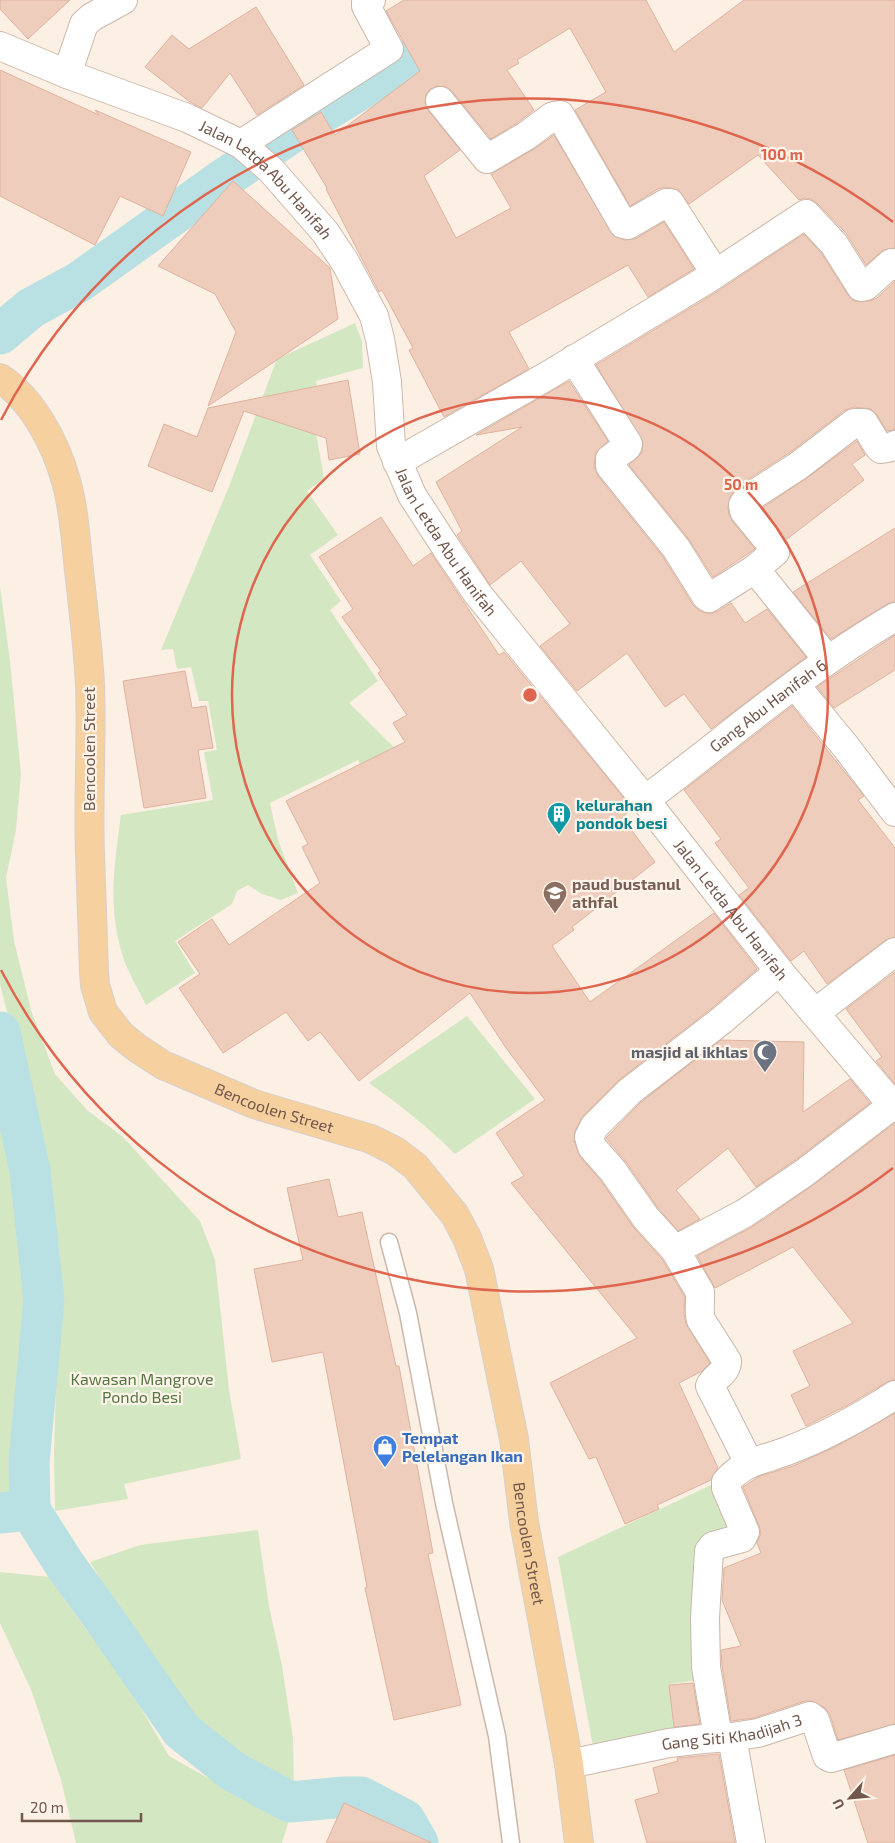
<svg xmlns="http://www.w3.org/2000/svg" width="895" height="1843" font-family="'Exo 2',sans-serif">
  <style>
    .green { fill: #d4e7c3 }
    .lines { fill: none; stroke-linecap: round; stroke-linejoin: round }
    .canal { stroke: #b9e0e3; stroke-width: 41 }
    .building { fill: #efcdbc; stroke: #e0b29e }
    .lane-casing { stroke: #cbb7aa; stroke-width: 19 }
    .street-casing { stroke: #cbb7aa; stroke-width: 30 }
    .secondary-casing { stroke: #d0b9ab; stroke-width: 30 }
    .primary-casing { stroke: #d7d0cd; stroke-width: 30 }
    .lane { stroke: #fff; stroke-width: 16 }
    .street { stroke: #fff; stroke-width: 28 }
    .secondary { stroke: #fff; stroke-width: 28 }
    .primary { stroke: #f6d09f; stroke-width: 28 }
    .ring { fill: none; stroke: #df654e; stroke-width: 2.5 }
    .labels { text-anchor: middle; stroke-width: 4.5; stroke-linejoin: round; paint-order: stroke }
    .street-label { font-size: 16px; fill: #71564b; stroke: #fef4e9 }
    .culture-label { font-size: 16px; font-weight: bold; fill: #0d838f; stroke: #fef4e9; text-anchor: start }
    .education-label { font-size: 16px; font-weight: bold; fill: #785e54; stroke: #fef4e9; text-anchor: start }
    .worship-label { font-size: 16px; font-weight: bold; fill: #5b616d; stroke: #fef4e9; text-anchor: end }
    .park-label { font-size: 16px; fill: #567743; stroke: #fef4e9 }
    .shop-label { font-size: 16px; font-weight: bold; fill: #366cbe; stroke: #fef4e9; text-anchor: start }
    .centre { fill: #df654e; stroke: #fef4e9; stroke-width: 2.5 }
    .ring-label { font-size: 15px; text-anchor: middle; font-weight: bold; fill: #df654e; stroke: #fef4e9; stroke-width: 4.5; stroke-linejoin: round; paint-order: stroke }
  </style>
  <rect width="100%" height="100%" fill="#fbf0e3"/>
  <!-- green -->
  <g class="green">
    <path d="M 355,323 L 362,341 L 363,368 L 316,381 L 322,413 L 313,416 L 324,478 L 307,491 L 338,535 L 310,555 L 341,601 L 330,610 L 378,681 L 349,703 L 403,756 L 379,804 L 358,760 L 270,803 L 278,840 L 298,893 L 281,900 L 262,894 L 248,885 L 237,891 L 232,904 L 175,941 L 195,973 L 146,1005 C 139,991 130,976 124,960 C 107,908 114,868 121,815 L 213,800 L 204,752 L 217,750 L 208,701 L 199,701 L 191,667 L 177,669 L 173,649 L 161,650 L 228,489 L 277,359 Z"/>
    <path d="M 0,586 L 10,661 L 21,774 L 16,830 L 6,878 L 14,941 L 31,1010 L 55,1074 L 87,1110 L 123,1137 L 200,1221 L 215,1260 L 229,1390 L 241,1459 L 124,1484 L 128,1499 L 55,1511 L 54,1451 L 60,1257 L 48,1174 L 0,984 Z"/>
    <path d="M 467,1016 L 535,1099 L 455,1154 C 428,1127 400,1105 369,1083 Z"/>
    <path d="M 0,1079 L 12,1126 L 22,1196 L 30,1290 L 29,1350 L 23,1405 L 14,1441 L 18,1500 L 0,1499 Z"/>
    <path d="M 724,1479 L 744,1531 L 708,1545 L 707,1679 L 669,1684 L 674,1728 L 594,1752 L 558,1557 Z"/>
    <path d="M 258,1530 L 269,1606 L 282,1666 L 293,1738 L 294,1788 L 277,1784 L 236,1759 L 196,1721 L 156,1672 L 90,1562 L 140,1545 Z"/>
    <path d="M 0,1572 L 49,1577 L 85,1628 L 123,1678 L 169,1756 L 208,1778 L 291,1814 L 282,1843 L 76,1843 L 61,1780 L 32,1692 L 0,1623 Z"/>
  </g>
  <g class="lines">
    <!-- canal -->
    <g class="canal">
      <path d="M 0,334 L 31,308 L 79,282 L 225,178 L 315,117 L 509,0"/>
      <path d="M 0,1032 L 30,1171 L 44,1300 L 29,1462 L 30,1510"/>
      <path d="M 0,1513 L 30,1510 L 65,1565 L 102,1616 L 182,1731 L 234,1772 L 290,1802 L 344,1797 L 361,1797 L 405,1820 L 418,1843"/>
    </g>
  </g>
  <!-- building -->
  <g class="building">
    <path d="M 0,0 L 70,0 L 28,39 L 0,9 Z"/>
    <path d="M 404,0 L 646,0 L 674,52 L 744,0 L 895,0 L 895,248 L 883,250 L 866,265 L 846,233 L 817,203 L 811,199 L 805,198 L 799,200 L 758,155 L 689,204 L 678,190 L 666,187 L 658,189 L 630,206 L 575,110 L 606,92 L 570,28 L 517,60 L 519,63 L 507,70 L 534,110 L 517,123 L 491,139 L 452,91 L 446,87 L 438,86 L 430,89 L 426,95 L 425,103 L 428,110 L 460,150 L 424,176 L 456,238 L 511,208 L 491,174 L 534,149 L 554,135 L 614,236 L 625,240 L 635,239 L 664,222 L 694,269 L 648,297 L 628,265 L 509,332 L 529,369 L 444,417 L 409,350 L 413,348 L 382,290 L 379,292 L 326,189 L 327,188 L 292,130 L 321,112 L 335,135 L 420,71 L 386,11 Z"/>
    <path d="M 256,7 L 304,85 L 257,115 L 230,73 L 202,108 L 190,102 L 145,67 L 172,35 L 189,49 Z"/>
    <path d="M 0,70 L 99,115 L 95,110 L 191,152 L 163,216 L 120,196 L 95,245 L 0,196 Z"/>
    <path d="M 233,181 L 330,268 L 338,319 L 208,406 L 236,332 L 215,294 L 158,266 Z"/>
    <path d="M 804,234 L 822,254 L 848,295 L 854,301 L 870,301 L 877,298 L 895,281 L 895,430 L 887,431 L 877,415 L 871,409 L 854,407 L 845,410 L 789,453 L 738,486 L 730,497 L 728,507 L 729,514 L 732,521 L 755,549 L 713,577 L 688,538 L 629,465 L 636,459 L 642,452 L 643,442 L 596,365 L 715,293 Z"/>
    <path d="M 348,380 L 360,454 L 329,460 L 326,438 L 244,411 L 212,492 L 148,466 L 164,424 L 197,437 L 208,408 Z"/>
    <path d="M 569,381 L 608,441 L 596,452 L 594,466 L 598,476 L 663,557 L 693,605 L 700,611 L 710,614 L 718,611 L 731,603 L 745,623 L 767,609 L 806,657 L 711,729 L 684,694 L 665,707 L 627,653 L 577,691 L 540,646 L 570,624 L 521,561 L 490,585 L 457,535 L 462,531 L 436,482 L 522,427 L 476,435 Z"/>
    <path d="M 857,441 L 865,455 L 852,464 L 864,480 L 787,539 L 762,508 L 807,478 Z"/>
    <path d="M 381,517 L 413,566 L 431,553 L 499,655 L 504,652 L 633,809 L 622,817 L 655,862 L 572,927 L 574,930 L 552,946 L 590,1002 L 714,913 L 757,969 L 712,1008 L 619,1080 L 583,1116 L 575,1131 L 574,1141 L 580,1157 L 601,1181 L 634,1228 L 662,1259 L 685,1297 L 684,1314 L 686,1324 L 710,1363 L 702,1371 L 679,1383 L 718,1468 L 711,1480 L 657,1505 L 659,1509 L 625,1524 L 596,1457 L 589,1459 L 550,1383 L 637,1338 L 511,1183 L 524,1176 L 496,1133 L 545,1100 L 506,1048 L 470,993 L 359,1081 L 320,1032 L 308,1041 L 286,1012 L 223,1053 L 179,988 L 200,974 L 178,942 L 212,919 L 229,945 L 320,883 L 302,847 L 308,844 L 286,801 L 405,742 L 393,723 L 407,715 L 378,673 L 381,671 L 342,617 L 353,609 L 319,557 Z"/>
    <path d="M 895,528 L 895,601 L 887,604 L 831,639 L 793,592 Z"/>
    <path d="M 895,635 L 895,670 L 834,708 L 817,687 Z"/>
    <path d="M 185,671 L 192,708 L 206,706 L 213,748 L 198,750 L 206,798 L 144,808 L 123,681 Z"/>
    <path d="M 792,706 L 864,796 L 858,800 L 895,848 L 895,937 L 886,940 L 827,984 L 804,951 L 791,961 L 739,895 L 749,888 L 715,843 L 721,839 L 684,790 Z"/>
    <path d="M 895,972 L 895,1084 L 876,1061 L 882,1057 L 846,1009 Z"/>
    <path d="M 721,1040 L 804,1042 L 803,1112 L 850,1079 L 870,1103 L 795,1160 L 756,1187 L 728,1148 L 676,1190 L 700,1219 L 678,1231 L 658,1208 L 626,1162 L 606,1138 L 640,1103 Z"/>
    <path d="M 895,1123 L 895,1379 L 887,1382 L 848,1405 L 806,1426 L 791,1395 L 810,1386 L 793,1351 L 853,1323 L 793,1247 L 715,1288 L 697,1256 L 754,1226 L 813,1185 Z"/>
    <path d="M 329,1179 L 338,1217 L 362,1212 L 396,1366 L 399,1366 L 433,1553 L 428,1554 L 461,1705 L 394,1720 L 365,1588 L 367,1587 L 323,1352 L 272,1362 L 254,1269 L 303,1260 L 287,1188 Z"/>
    <path d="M 895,1413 L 895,1724 L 838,1740 L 830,1715 L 825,1708 L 812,1701 L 805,1701 L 754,1718 L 731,1721 L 722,1666 L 721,1650 L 741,1646 L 722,1600 L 724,1568 L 761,1553 L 757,1543 L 761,1533 L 759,1526 L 743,1487 L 760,1476 L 793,1466 L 835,1447 Z"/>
    <path d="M 693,1683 L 700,1724 L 674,1727 L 669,1685 Z"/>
    <path d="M 719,1754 L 735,1843 L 647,1843 L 635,1800 L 659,1793 L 653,1768 L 678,1761 L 677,1758 Z"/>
    <path d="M 895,1755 L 895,1843 L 868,1843 L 844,1770 Z"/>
    <path d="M 344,1803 L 432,1843 L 326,1843 Z"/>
  </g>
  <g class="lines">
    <defs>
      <path id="lane" d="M 389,1242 L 408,1313 L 444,1503 L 497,1736 L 511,1843"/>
      <g id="street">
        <path d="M 67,74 L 84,24 L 92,17 L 123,0"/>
        <path d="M 440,101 L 487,159 L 526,136 L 553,116 L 560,115 L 623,224 L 628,225 L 666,203 L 670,203 L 715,273"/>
        <path d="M 241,144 L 389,49 L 366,6 L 366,3 L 371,0"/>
        <path d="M 574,359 L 628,444 L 627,447 L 610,459 L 610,466 L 676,548 L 706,596 L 709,598 L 712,596 L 755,569 L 828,660"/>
        <path d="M 397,462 L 547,376 L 706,280 L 806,214 L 834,244 L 861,287 L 866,286 L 890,264 L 892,263 L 895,266"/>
        <path d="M 755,569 L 775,552 L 774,548 L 744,511 L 743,505 L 747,499 L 798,466 L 854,423 L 864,423 L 878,446 L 881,449 L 888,448 L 895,445"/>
        <path d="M 795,685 L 846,747 L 895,812"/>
        <path id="s1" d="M 645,800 C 728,738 806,669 895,617"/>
        <path d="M 815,1013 L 895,952"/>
        <path d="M 675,1250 L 646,1218 L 613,1171 L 592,1147 L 589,1137 L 594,1127 L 630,1091 L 722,1020 L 779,971"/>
        <path d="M 749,1463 L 710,1386 C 715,1376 727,1373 727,1361 L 701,1320 C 698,1311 701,1302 700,1292 L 675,1250 L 745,1213 L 804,1173 L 893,1105"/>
        <path d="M 718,1737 L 706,1667 L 705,1618 L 709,1551 L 713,1546 L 742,1538 L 745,1532 L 726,1488 L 726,1482 C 744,1461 763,1460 787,1451 C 824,1437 861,1417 895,1395"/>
        <path d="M 732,1737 L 751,1843"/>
        <path id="s2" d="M 569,1764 L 669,1743 L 703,1739 L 732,1737 L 758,1733 L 810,1716 L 815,1720 L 827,1756 L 831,1758 L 895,1739"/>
      </g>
      <g id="secondary">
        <path id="s3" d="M 0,46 L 67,74 L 187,118 L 241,144 L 271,170 L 325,232 L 345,262 L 374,316 L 380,339 L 387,382 L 391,446 L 412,495 L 447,549 L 477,593 L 645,800 L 779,971 L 895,1108"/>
      </g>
      <g id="primary">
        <path id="s4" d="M 0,378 C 33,400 56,444 66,481 C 75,512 76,547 80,579 C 84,614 88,649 90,684 C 92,741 88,798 90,854 C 91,893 93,933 94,972 L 95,985 L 103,1012 L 121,1035 L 137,1048 L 163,1065 L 254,1104 L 371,1139 L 395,1151 L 415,1166 L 455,1215 L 467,1238 L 479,1269 L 514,1439 L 524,1522 L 569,1764 L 579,1843"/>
      </g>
    </defs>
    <!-- lane casing -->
    <use href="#lane" class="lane-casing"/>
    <!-- street casing -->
    <use href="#street" class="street-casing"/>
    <!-- secondary casing -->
    <use href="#secondary" class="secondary-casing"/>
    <!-- primary casing -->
    <use href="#primary" class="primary-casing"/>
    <!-- lane -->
    <use href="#lane" class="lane"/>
    <!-- street -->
    <use href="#street" class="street"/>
    <!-- secondary -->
    <use href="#secondary" class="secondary"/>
    <!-- primary -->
    <use href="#primary" class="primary"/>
  </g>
  <!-- distance rings -->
  <g class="ring">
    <circle cx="530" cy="695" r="298"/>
    <path d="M893 1168A596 596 0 0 1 1 970M1 420A596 596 0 0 1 893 222"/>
  </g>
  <!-- icons -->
  <defs>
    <symbol id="building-pin" viewBox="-11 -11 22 30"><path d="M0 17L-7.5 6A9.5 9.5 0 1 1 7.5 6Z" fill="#0f9aa8" stroke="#fef4e9"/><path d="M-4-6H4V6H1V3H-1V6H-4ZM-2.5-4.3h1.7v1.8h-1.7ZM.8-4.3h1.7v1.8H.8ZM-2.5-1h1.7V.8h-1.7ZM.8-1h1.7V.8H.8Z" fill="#fff"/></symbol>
    <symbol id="school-pin" viewBox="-11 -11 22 30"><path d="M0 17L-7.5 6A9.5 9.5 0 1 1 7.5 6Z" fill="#8d6e63" stroke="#fef4e9"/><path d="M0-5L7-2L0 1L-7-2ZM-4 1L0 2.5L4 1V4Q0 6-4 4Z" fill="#fff"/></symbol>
    <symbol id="mosque-pin" viewBox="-11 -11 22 30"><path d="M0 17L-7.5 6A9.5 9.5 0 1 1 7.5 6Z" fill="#6b7280" stroke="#fef4e9"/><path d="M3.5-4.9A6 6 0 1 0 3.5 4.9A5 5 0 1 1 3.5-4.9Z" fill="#fff"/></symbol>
    <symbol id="shop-pin" viewBox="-11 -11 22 30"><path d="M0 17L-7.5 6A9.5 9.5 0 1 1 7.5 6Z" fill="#3f7fe0" stroke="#fef4e9"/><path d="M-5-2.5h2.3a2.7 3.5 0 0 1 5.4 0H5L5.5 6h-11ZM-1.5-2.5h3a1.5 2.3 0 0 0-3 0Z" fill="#fff"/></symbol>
  </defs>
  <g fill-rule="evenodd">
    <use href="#building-pin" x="545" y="800" width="28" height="38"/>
    <use href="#school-pin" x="541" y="879" width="28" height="38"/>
    <use href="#mosque-pin" x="751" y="1038" width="28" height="38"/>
    <use href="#shop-pin" x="371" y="1433" width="28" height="38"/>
  </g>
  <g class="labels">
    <!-- street labels -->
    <g class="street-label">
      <text dy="6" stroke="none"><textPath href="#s3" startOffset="302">Jalan Letda Abu Hanifah</textPath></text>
      <text dy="6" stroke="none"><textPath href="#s3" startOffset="722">Jalan Letda Abu Hanifah</textPath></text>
      <text dy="6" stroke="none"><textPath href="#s1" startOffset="155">Gang Abu Hanifah 6</textPath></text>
      <text transform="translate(89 749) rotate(-90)" y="6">Bencoolen Street</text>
      <text dy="6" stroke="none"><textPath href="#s3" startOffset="1188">Jalan Letda Abu Hanifah</textPath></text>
      <text dy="6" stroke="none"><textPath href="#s4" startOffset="859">Bencoolen Street</textPath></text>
      <text dy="6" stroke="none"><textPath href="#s4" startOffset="1414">Bencoolen Street</textPath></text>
      <text dy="6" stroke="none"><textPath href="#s2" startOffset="166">Gang Siti Khadijah 3</textPath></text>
    </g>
    <!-- culture labels -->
    <g class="culture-label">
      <text x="576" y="811">kelurahan<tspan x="576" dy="18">pondok besi</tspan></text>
    </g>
    <!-- education labels -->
    <g class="education-label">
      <text x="572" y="890">paud bustanul<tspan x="572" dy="18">athfal</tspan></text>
    </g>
    <!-- worship labels -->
    <g class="worship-label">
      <text x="748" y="1058">masjid al ikhlas</text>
    </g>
    <!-- park labels -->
    <g class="park-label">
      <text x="142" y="1385">Kawasan Mangrove<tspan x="142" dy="18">Pondo Besi</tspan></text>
    </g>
    <!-- shop labels -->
    <g class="shop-label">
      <text x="402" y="1444">Tempat<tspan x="402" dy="18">Pelelangan Ikan</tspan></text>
    </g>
  </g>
  <circle cx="530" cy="695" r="8" class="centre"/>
  <g class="ring-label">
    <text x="782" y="160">100 m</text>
    <text x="741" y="490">50 m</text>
  </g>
  <!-- north arrow -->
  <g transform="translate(850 1798) rotate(243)" stroke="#fef4e9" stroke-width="4" paint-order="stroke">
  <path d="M0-4L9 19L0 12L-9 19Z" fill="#71564b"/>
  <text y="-8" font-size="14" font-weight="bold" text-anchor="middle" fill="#71564b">U</text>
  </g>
  <!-- scale -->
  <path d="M22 1813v8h119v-8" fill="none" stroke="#71564b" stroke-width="2.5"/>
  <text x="30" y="1813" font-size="15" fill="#71564b" stroke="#fef4e9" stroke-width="4" paint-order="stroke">20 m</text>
</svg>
